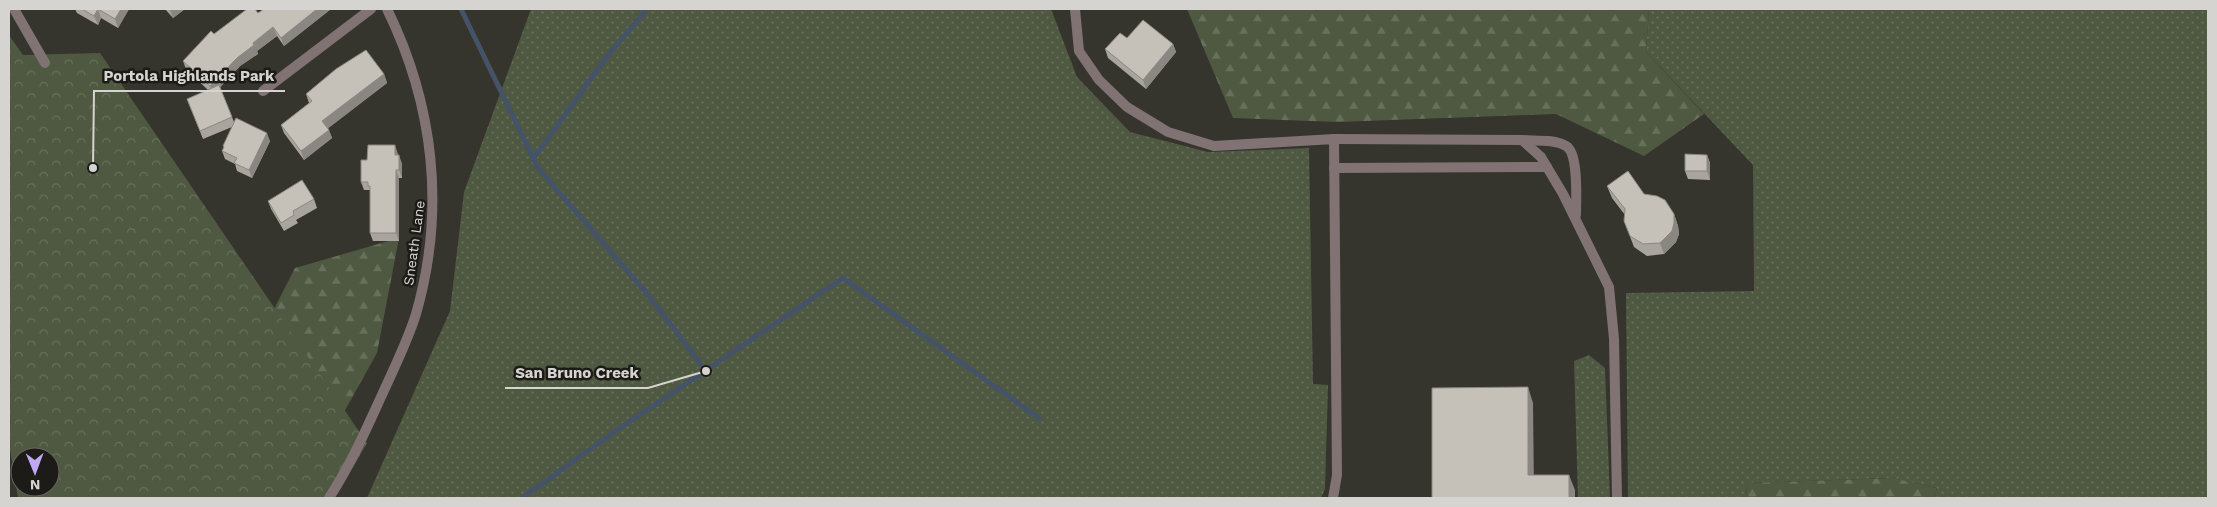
<svg xmlns="http://www.w3.org/2000/svg" width="2217" height="507" font-family="'Work Sans',sans-serif">
  <style>
    .grass { fill: url(#grass-dots) }
    .forest { fill: url(#forest-firs) }
    .park { fill: url(#park-crowns); fill-rule: evenodd }
    .lines { fill: none; stroke-linecap: round; stroke-linejoin: round }
    .stream { stroke: #455369; stroke-width: 5 }
    .lane { stroke: #817274; stroke-width: 10 }
    .street { stroke: #817274; stroke-width: 10 }
    .wall { fill: #a9a59e }
    .shaded-wall { fill: #8a8681 }
    .building { fill: #c5c0b8; stroke: #8a8681 }
    .labels { text-anchor: middle; stroke-width: 5; stroke-linejoin: round; paint-order: stroke }
    .street-label { font-size: 14px; fill: #d5d4d0; stroke: #1c1b18 }
    .leader { fill: none; stroke: #d5d4d0; stroke-width: 2 }
    .callout-dot { fill: #d5d4d0; stroke: #1c1b18; stroke-width: 2 }
    .callout-label { font-size: 15px; text-anchor: middle; font-weight: bold; fill: #d5d4d0; stroke: #1c1b18; stroke-width: 5; stroke-linejoin: round; paint-order: stroke }
  </style>
  <defs>
    <pattern id="grass-dots" width="8" height="8" patternUnits="userSpaceOnUse" patternTransform="scale(1.25)"><rect width="8" height="8" fill="#4f5941"/><path d="M2 2h.1M6 6h.1" fill="none" stroke="#67705b" stroke-width="1.8" stroke-linecap="round"/></pattern>
    <pattern id="forest-firs" width="22" height="20" patternUnits="userSpaceOnUse" patternTransform="scale(1.25)"><rect width="22" height="20" fill="#4f5941"/><path d="M5 1l3.5 6h-7zM16 11l3.5 6h-7z" fill="#67705b"/></pattern>
    <pattern id="park-crowns" width="20" height="18" patternUnits="userSpaceOnUse" patternTransform="scale(1.25)"><rect width="20" height="18" fill="#4f5941"/><path d="M2 6a3 3 0 1 1 6 0M12 15a3 3 0 1 1 6 0" fill="none" stroke="#67705b"/></pattern>
  </defs>
  <rect width="100%" height="100%" fill="#35342d"/>
  <!-- grass -->
  <g class="grass">
    <path d="M 531,9 L 1051,9 L 1077,77 L 1130,132 L 1208,152 L 1309,148 L 1313,384 L 1328,385 L 1325,489 L 1321,498 L 367,498 L 450,311 L 464,192 Z"/>
    <path d="M 1649,9 L 2208,9 L 2208,498 L 1934,498 L 1937,488 L 1891,478 L 1747,483 L 1746,498 L 1628,498 L 1626,293 L 1754,291 L 1753,165 L 1646,52 Z"/>
    <path d="M 1589,355 L 1605,368 L 1610,498 L 1578,498 L 1574,361 Z"/>
  </g>
  <!-- forest -->
  <g class="forest">
    <path d="M 1187,9 L 1649,9 L 1646,52 L 1704,114 L 1644,156 L 1556,114 L 1338,122 L 1233,118 Z"/>
    <path d="M 399,238 L 377,353 L 296,498 L 125,498 L 199,456 L 295,268 Z"/>
    <path d="M 1892,478 L 1937,488 L 1934,498 L 1746,498 L 1747,483 Z"/>
  </g>
  <!-- park -->
  <path class="park" d="M 9,35 L 23,55 L 100,53 L 367,443 L 355,464 L 330,498 L 18,498 L 9,443 ZM 20,457 L 50,457 L 50,487 L 20,487 Z"/>
  <g class="lines">
    <!-- stream -->
    <g class="stream">
      <path d="M 461,9 L 538,168 L 649,296 L 706,371"/>
      <path d="M 533,159 L 605,59 L 647,9"/>
      <path d="M 522,498 L 617,430 L 843,278 L 1039,418"/>
    </g>
    <!-- lane -->
    <g class="lane">
      <path d="M 14,9 L 45,63"/>
      <path d="M 1075,9 L 1079,51 L 1099,80 L 1127,107 L 1168,132 L 1214,146 L 1334,139 L 1337,475 L 1333,498"/>
      <path d="M 1334,139 L 1522,140 L 1541,157 L 1563,194 L 1609,287 L 1614,339 L 1617,498"/>
      <path d="M 1522,140 C 1536,141 1554,139 1566,146 C 1579,153 1576,201 1576,215"/>
      <path d="M 1334,168 L 1547,167"/>
    </g>
    <!-- street -->
    <g class="street">
      <path d="M 263,91 L 371,9"/>
      <path d="M 329,498 C 350,466 365,432 381,397 C 393,370 407,343 416,314 C 446,210 434,105 387,9"/>
    </g>
  </g>
  <!-- wall -->
  <g class="wall">
    <path d="M 75,9 L 129,9 L 118,28 L 101,18 L 98,25 L 77,13 Z"/>
    <path d="M 165,9 L 185,9 L 173,18 Z"/>
    <path d="M 264,9 L 331,9 L 284,46 L 277,36 L 257,51 L 258,54 L 240,66 L 220,87 L 234,122 L 270,141 L 252,178 L 237,171 L 235,164 L 225,159 L 222,151 L 224,148 L 223,146 L 232,127 L 203,139 L 187,99 L 208,90 L 186,69 L 183,61 L 214,34 L 258,13 Z"/>
    <path d="M 1092,9 L 1151,9 L 1151,10 L 1093,10 Z"/>
    <path d="M 1127,38 L 1173,44 L 1176,52 L 1146,89 L 1108,58 L 1105,49 Z"/>
    <path d="M 384,74 L 387,83 L 328,128 L 332,138 L 304,160 L 284,133 L 281,125 L 309,103 L 306,94 Z"/>
    <path d="M 398,154 L 402,164 L 402,178 L 399,178 L 399,241 L 373,241 L 370,233 L 370,190 L 364,190 L 361,182 Z"/>
    <path d="M 1707,155 L 1710,163 L 1710,180 L 1688,179 L 1685,171 Z"/>
    <path d="M 1607,186 L 1644,194 L 1674,214 L 1678,226 L 1679,234 L 1676,242 L 1664,254 L 1647,256 L 1634,247 L 1624,221 L 1625,215 L 1612,198 Z"/>
    <path d="M 314,199 L 317,208 L 296,220 L 298,223 L 284,231 L 271,209 L 268,201 Z"/>
  </g>
  <!-- shaded-wall -->
  <g class="shaded-wall">
    <path d="M 98,9 L 101,18 L 98,25 L 94,16 Z"/>
    <path d="M 121,9 L 129,9 L 118,28 L 115,19 Z"/>
    <path d="M 171,9 L 185,9 L 173,18 L 170,10 Z"/>
    <path d="M 317,9 L 331,9 L 284,46 L 281,38 Z"/>
    <path d="M 273,27 L 277,36 L 257,51 L 258,54 L 240,66 L 213,95 L 210,86 L 237,58 L 253,43 Z"/>
    <path d="M 1173,44 L 1176,52 L 1146,89 L 1143,80 Z"/>
    <path d="M 384,74 L 387,83 L 326,130 L 322,121 Z"/>
    <path d="M 329,130 L 332,138 L 304,160 L 301,151 Z"/>
    <path d="M 267,133 L 270,141 L 252,178 L 249,170 Z"/>
    <path d="M 395,145 L 398,154 L 398,164 L 395,155 Z"/>
    <path d="M 399,155 L 402,164 L 402,178 L 399,170 Z"/>
    <path d="M 1707,155 L 1710,163 L 1710,180 L 1707,171 Z"/>
    <path d="M 396,170 L 399,178 L 399,241 L 396,233 Z"/>
    <path d="M 1674,214 L 1678,226 L 1679,234 L 1676,242 L 1664,254 L 1660,243 Z"/>
    <path d="M 1528,387 L 1533,403 L 1534,491 L 1528,475 Z"/>
    <path d="M 1569,475 L 1575,490 L 1575,498 L 1569,498 Z"/>
  </g>
  <!-- building -->
  <g class="building">
    <path d="M 82,9 L 121,9 L 115,19 L 98,9 L 94,16 Z"/>
    <path d="M 247,9 L 255,9 L 258,13 L 264,9 L 317,9 L 281,38 L 273,27 L 253,43 L 254,45 L 237,58 L 210,86 L 183,61 L 211,31 L 214,34 Z"/>
    <path d="M 1143,20 L 1173,44 L 1143,80 L 1105,49 L 1120,33 L 1127,38 Z"/>
    <path d="M 366,50 L 384,74 L 322,121 L 329,130 L 301,151 L 281,125 L 312,101 L 306,94 L 336,69 Z"/>
    <path d="M 219,85 L 232,117 L 200,131 L 187,99 Z"/>
    <path d="M 236,118 L 267,133 L 249,170 L 234,163 L 237,158 L 222,151 L 224,147 L 223,146 Z"/>
    <path d="M 368,145 L 395,145 L 395,155 L 399,155 L 399,170 L 396,170 L 396,233 L 370,233 L 370,186 L 368,186 L 368,182 L 361,182 L 361,160 L 367,160 Z"/>
    <path d="M 1685,154 L 1707,155 L 1707,171 L 1685,171 Z"/>
    <path d="M 1628,171 L 1644,194 L 1657,196 L 1665,200 L 1674,214 L 1674,223 L 1672,231 L 1660,243 L 1643,244 L 1630,236 L 1624,221 L 1625,209 L 1607,186 Z"/>
    <path d="M 302,180 L 314,199 L 293,211 L 294,215 L 281,223 L 268,201 Z"/>
    <path d="M 1528,387 L 1528,475 L 1569,475 L 1569,498 L 1432,498 L 1432,388 Z"/>
  </g>
  <g class="labels">
    <!-- street labels -->
    <g class="street-label">
      <text transform="translate(414 243) rotate(-82)" y="5">Sneath Lane</text>
    </g>
  </g>
  <!-- callouts -->
  <path class="leader" d="M93 168L94 91H285M706 371L648 388H505"/>
  <g class="callout-dot">
    <circle cx="93" cy="168" r="5"/>
    <circle cx="706" cy="371" r="5"/>
  </g>
  <g class="callout-label">
    <text x="189" y="81">Portola Highlands Park</text>
    <text x="577" y="378">San Bruno Creek</text>
  </g>
  <!-- border -->
  <rect width="2217" height="507" fill="none" stroke="#d5d4d0" stroke-width="20"/>
  <!-- north arrow -->
  <g transform="translate(35 472) rotate(179)"><circle r="24" fill="#1c1b18" stroke="#666562"/>
  <path d="M0-4L9 19L0 12L-9 19Z" fill="#c2a8f3"/>
  <text y="-8" font-size="14" font-weight="bold" text-anchor="middle" fill="#d5d4d0">N</text>
  </g>
</svg>
